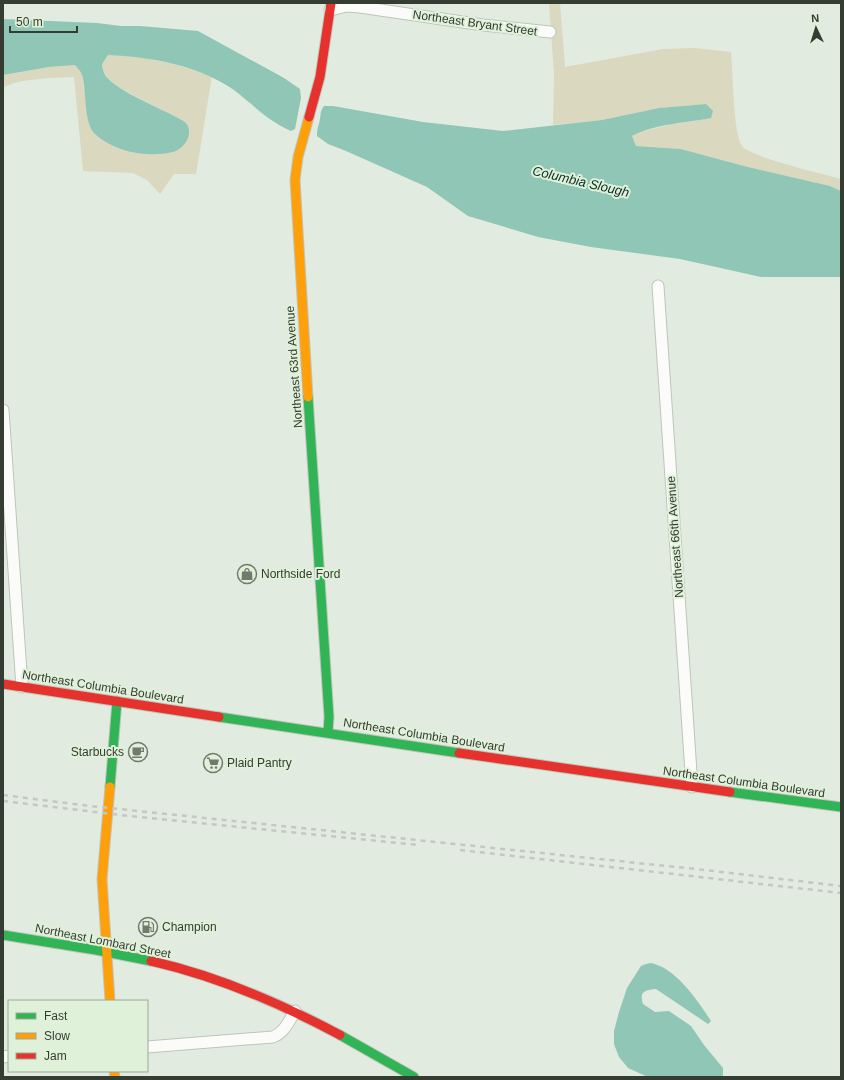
<svg xmlns="http://www.w3.org/2000/svg" width="844" height="1080" font-family="Helvetica,sans-serif">
  <style>
    .green { fill: #dad8bf }
    .water { fill: #8fc6b6 }
    .lines { fill: none; stroke-linecap: round; stroke-linejoin: round }
    .street-casing { stroke: #bec5bb; stroke-width: 13 }
    .fast-casing { stroke: #bec5bb; stroke-width: 11 }
    .slow-casing { stroke: #bec5bb; stroke-width: 11 }
    .jam-casing { stroke: #bec5bb; stroke-width: 11 }
    .street { stroke: #fbfcfa; stroke-width: 11 }
    .fast { stroke: #30b455; stroke-width: 9 }
    .slow { stroke: #ff9f0a; stroke-width: 9 }
    .jam { stroke: #e5322d; stroke-width: 9 }
    .rail { stroke: #c5c7c5; stroke-width: 2.5; stroke-dasharray: 5 5; stroke-linecap: butt }
    .labels { text-anchor: middle; stroke-width: 4; stroke-linejoin: round; paint-order: stroke }
    .street-label { font-size: 12px; fill: #353c32; stroke: #e0f1d9 }
    .poi-label { font-size: 12px; fill: #353c32; stroke: #e0f1d9; text-anchor: start }
    .water-label { font-size: 13px; font-style: italic; fill: #0b3029; stroke: #e0f1d9 }
  </style>
  <rect width="100%" height="100%" fill="#e2ebdf"/>
  <!-- green -->
  <g class="green">
    <path d="M 549,3 L 560,3 L 565,67 L 663,49 L 695,48 L 731,52 C 733,71 733,133 742,146 C 750,157 824,174 841,179 L 841,191 L 830,186 L 744,166 L 681,149 L 636,146 L 632,136 C 656,125 685,123 711,118 L 706,104 L 659,108 L 602,120 L 553,125 L 554,74 Z"/>
    <path d="M 108,55 L 138,56 L 177,65 L 212,76 L 196,174 L 174,174 L 160,194 L 147,180 L 133,173 L 83,171 L 74,77 C 56,78 17,78 3,88 L 3,75 L 49,67 L 75,65 L 82,74 L 84,90 L 186,123 C 169,111 110,88 104,73 C 103,70 102,66 102,63 Z"/>
  </g>
  <!-- water -->
  <g class="water">
    <path d="M 3,19 L 97,23 L 121,26 L 140,26 L 198,31 L 284,78 L 300,89 L 301,98 L 295,129 L 291,131 C 266,120 255,106 234,90 C 198,65 151,57 108,55 L 102,64 C 102,66 103,70 104,73 C 110,88 162,109 178,118 C 180,119 184,121 186,123 C 194,133 185,149 173,152 C 148,158 114,152 95,134 C 83,122 87,91 82,75 C 81,71 77,68 75,65 L 49,67 L 3,75 Z"/>
    <path d="M 706,104 L 713,111 L 711,118 C 685,123 655,124 632,136 L 636,146 L 681,149 L 744,166 L 830,186 L 841,191 L 841,277 L 761,277 L 680,259 L 591,247 L 538,237 L 468,216 L 427,187 L 346,151 L 328,144 L 317,136 C 317,127 319,126 320,119 C 321,114 320,111 324,106 L 333,106 L 423,122 L 503,131 L 602,120 L 659,108 Z"/>
    <path d="M 651,963 C 676,968 698,1001 711,1021 L 708,1024 L 656,989 C 645,990 639,991 643,1004 L 655,1012 L 669,1011 L 691,1026 L 704,1045 L 723,1068 L 723,1075 L 722,1077 L 648,1077 L 628,1068 L 619,1057 L 614,1044 L 614,1031 L 619,1012 L 627,988 L 641,966 L 646,964 Z"/>
  </g>
  <g class="lines">
    <defs>
      <g id="street">
        <path d="M 330,10 L 347,6 L 360,7 L 483,25 L 550,32"/>
        <path d="M 658,286 L 692,787"/>
        <path d="M 3,410 L 22,687"/>
        <path d="M 147,1047 L 273,1037 C 284,1033 289,1021 295,1011"/>
        <path d="M 3,1057 L 9,1056"/>
      </g>
      <g id="fast">
        <path d="M 308,397 L 329,717 L 328,732"/>
        <path d="M 219,717 L 459,753"/>
        <path d="M 110,787 L 117,701"/>
        <path d="M 730,792 L 841,807"/>
        <path d="M 3,935 L 96,950 L 151,961"/>
        <path d="M 340,1035 L 414,1077"/>
      </g>
      <g id="slow">
        <path d="M 308,397 L 295,180 L 298,157 L 309,117"/>
        <path d="M 110,787 L 102,879 L 110,1001"/>
        <path d="M 114,1071 L 115,1077"/>
      </g>
      <g id="jam">
        <path d="M 309,117 L 320,77 L 331,3"/>
        <path d="M 3,684 L 219,717"/>
        <path d="M 459,753 L 730,792"/>
        <path d="M 151,961 C 217,976 280,1003 340,1035"/>
      </g>
    </defs>
    <!-- street casing -->
    <use href="#street" class="street-casing"/>
    <!-- fast casing -->
    <use href="#fast" class="fast-casing"/>
    <!-- slow casing -->
    <use href="#slow" class="slow-casing"/>
    <!-- jam casing -->
    <use href="#jam" class="jam-casing"/>
    <!-- street -->
    <use href="#street" class="street"/>
    <!-- fast -->
    <use href="#fast" class="fast"/>
    <!-- slow -->
    <use href="#slow" class="slow"/>
    <!-- jam -->
    <use href="#jam" class="jam"/>
    <!-- rail -->
    <g class="rail">
      <path d="M 3,795 L 90,806 L 705,870 L 841,886"/>
      <path d="M 3,801 L 129,816 L 417,845"/>
      <path d="M 460,850 L 841,893"/>
    </g>
  </g>
  <!-- icons -->
  <defs>
    <symbol id="shop-ring" viewBox="-11 -11 22 22"><circle r="9.5" fill="#e0f1d9" stroke="#72796f" stroke-width="1.5"/><path d="M-5-2.5h2.3a2.7 3.5 0 0 1 5.4 0H5L5.5 6h-11ZM-1.5-2.5h3a1.5 2.3 0 0 0-3 0Z" fill="#72796f"/></symbol>
    <symbol id="cafe-ring" viewBox="-11 -11 22 22"><circle r="9.5" fill="#e0f1d9" stroke="#72796f" stroke-width="1.5"/><path d="M-5.5-4.5H6V0H3Q3 3.5 0 3.5H-2.5Q-5.5 3.5-5.5 0ZM3-3.2v2h1.7v-2ZM-6 4.5H4V6H-6Z" fill="#72796f"/></symbol>
    <symbol id="supermarket-ring" viewBox="-11 -11 22 22"><circle r="9.5" fill="#e0f1d9" stroke="#72796f" stroke-width="1.5"/><path d="M-6-5.5h2.5l.6 2H6L4.5 2H-2.5L-4.4-4H-6ZM-1.5 3.2a1.3 1.3 0 1 0 .1 0ZM3 3.2a1.3 1.3 0 1 0 .1 0Z" fill="#72796f"/></symbol>
    <symbol id="fuel-ring" viewBox="-11 -11 22 22"><circle r="9.5" fill="#e0f1d9" stroke="#72796f" stroke-width="1.5"/><path d="M-5.5-6h7V0h2V4h1.3V-2.5L3-4.5l.8-.8L6-3V5H2.5V1h-1V6h-7ZM-4.2-4.7v3.2H.2V-4.7Z" fill="#72796f"/></symbol>
  </defs>
  <g fill-rule="evenodd">
    <use href="#shop-ring" x="236" y="563" width="22" height="22"/>
    <use href="#cafe-ring" x="127" y="741" width="22" height="22"/>
    <use href="#supermarket-ring" x="202" y="752" width="22" height="22"/>
    <use href="#fuel-ring" x="137" y="916" width="22" height="22"/>
  </g>
  <g class="labels">
    <!-- street labels -->
    <g class="street-label">
      <text transform="translate(475 23) rotate(8)" y="4">Northeast Bryant Street</text>
      <text transform="translate(294 367) rotate(-94)" y="4">Northeast 63rd Avenue</text>
      <text transform="translate(675 537) rotate(-94)" y="4">Northeast 66th Avenue</text>
      <text transform="translate(103 687) rotate(9)" y="4">Northeast Columbia Boulevard</text>
      <text transform="translate(424 735) rotate(9)" y="4">Northeast Columbia Boulevard</text>
      <text transform="translate(744 782) rotate(8)" y="4">Northeast Columbia Boulevard</text>
      <text transform="translate(103 941) rotate(11)" y="4">Northeast Lombard Street</text>
    </g>
    <!-- poi labels -->
    <g class="poi-label">
      <text x="261" y="578">Northside Ford</text>
      <text x="124" y="756" text-anchor="end">Starbucks</text>
      <text x="227" y="767">Plaid Pantry</text>
      <text x="162" y="931">Champion</text>
    </g>
    <!-- water labels -->
    <g class="water-label">
      <text transform="translate(581 181) rotate(13)" y="5">Columbia Slough</text>
    </g>
  </g>
  <!-- border -->
  <rect width="844" height="1080" fill="none" stroke="#353c32" stroke-width="8"/>
  <!-- legend -->
  <rect x="8" y="1000" width="140" height="72" fill="#e0f1d9" stroke="#9ca996"/>
  <rect x="16" y="1013" width="20" height="6" fill="#30b455" stroke="#9ca996"/>
  <text x="44" y="1020" font-size="12" fill="#353c32">Fast</text>
  <rect x="16" y="1033" width="20" height="6" fill="#ff9f0a" stroke="#9ca996"/>
  <text x="44" y="1040" font-size="12" fill="#353c32">Slow</text>
  <rect x="16" y="1053" width="20" height="6" fill="#e5322d" stroke="#9ca996"/>
  <text x="44" y="1060" font-size="12" fill="#353c32">Jam</text>
  <!-- north arrow -->
  <g transform="translate(816 28) rotate(356)" stroke="#e0f1d9" stroke-width="3" paint-order="stroke">
  <path d="M0-3L7 15L0 10L-7 15Z" fill="#353c32"/>
  <text y="-6" font-size="11" font-weight="bold" text-anchor="middle" fill="#353c32">N</text>
  </g>
  <!-- scale -->
  <path d="M10 26v6h67v-6" fill="none" stroke="#353c32" stroke-width="2"/>
  <text x="16" y="26" font-size="12" fill="#353c32" stroke="#e0f1d9" stroke-width="3" paint-order="stroke">50 m</text>
</svg>
